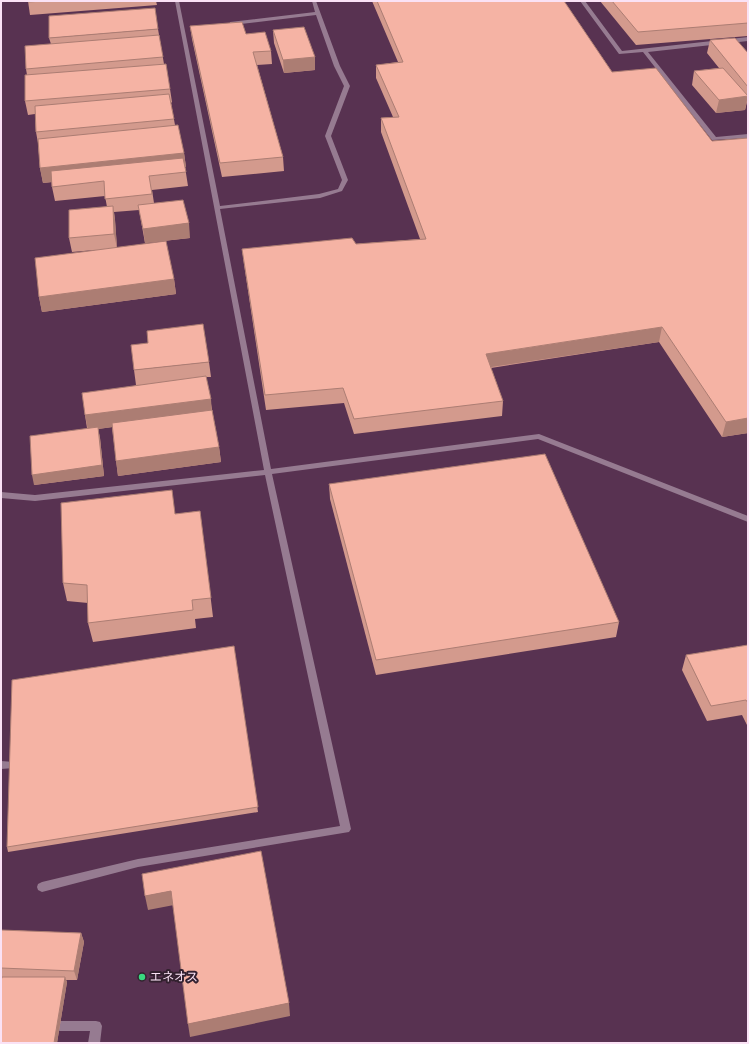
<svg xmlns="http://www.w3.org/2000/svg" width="749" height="1044" font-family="Ubuntu,'Noto Sans JP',sans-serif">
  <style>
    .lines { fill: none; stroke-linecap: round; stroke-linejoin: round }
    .lane { fill: #967b91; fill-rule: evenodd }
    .wall { fill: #d39a8d }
    .shaded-wall { fill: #ac7d73 }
    .building { fill: #f5b3a4; stroke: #ac7d73 }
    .poi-dot { fill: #39d87f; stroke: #33212f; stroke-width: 1.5 }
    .labels { text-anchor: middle; stroke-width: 4; stroke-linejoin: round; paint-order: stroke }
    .near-poi-label { font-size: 12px; fill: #fae2f5; stroke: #33212f; text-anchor: start }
  </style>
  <rect width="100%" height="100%" fill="#583251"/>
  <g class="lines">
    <!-- lane -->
    <g class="lane">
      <path d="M 175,1 L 179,1 L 220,206 L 319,194 L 338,189 L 342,180 L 325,136 L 344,86 L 334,66 L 316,15 L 232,25 L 230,24 L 230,22 L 315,12 L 312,1 L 316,1 L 340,66 L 350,86 L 331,136 L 348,180 L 342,191 L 320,198 L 220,209 L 271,469 L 539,434 L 748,516 L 748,522 L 538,439 L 272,474 L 351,829 L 349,832 L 138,867 L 42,892 L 38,890 L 37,887 L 38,884 L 42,882 L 138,859 L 340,826 L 265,475 L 35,501 L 1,498 L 1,492 L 35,495 L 264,470 Z"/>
      <path d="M 580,1 L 585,1 L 622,51 L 748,37 L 748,41 L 648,52 L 716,137 L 748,134 L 748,138 L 712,140 L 643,52 L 619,54 Z"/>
      <path d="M 1,761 L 14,762 L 16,765 L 14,768 L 1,769 Z"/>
      <path d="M 60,1021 L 96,1021 L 100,1022 L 102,1026 L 100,1043 L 88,1043 L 90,1031 L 60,1031 L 56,1030 L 54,1026 L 56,1022 Z"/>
    </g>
  </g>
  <!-- wall -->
  <g class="wall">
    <path d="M 28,1 L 156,1 L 157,5 L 30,15 Z"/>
    <path d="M 372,1 L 564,1 L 612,72 L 712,141 L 748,138 L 748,433 L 722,437 L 659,342 L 491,368 L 503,401 L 502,416 L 354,434 L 344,403 L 266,410 L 244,264 L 242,249 L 356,244 L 420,239 L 381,132 L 381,118 L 393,117 L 376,78 L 376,65 L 398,62 Z"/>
    <path d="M 600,1 L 748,1 L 748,36 L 636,45 Z"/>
    <path d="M 190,26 L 246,34 L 271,51 L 272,64 L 257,65 L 283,157 L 284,171 L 222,177 L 192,39 Z"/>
    <path d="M 158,29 L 164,64 L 170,89 L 172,102 L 171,103 L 175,125 L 184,153 L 186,167 L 185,167 L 188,186 L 152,190 L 154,203 L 190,238 L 145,243 L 139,210 L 114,212 L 115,220 L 117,248 L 174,279 L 176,294 L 42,312 L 39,297 L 95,250 L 72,252 L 69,238 L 107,207 L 105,196 L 55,201 L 52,187 L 52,182 L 43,183 L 40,168 L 38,143 L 36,132 L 35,114 L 28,115 L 25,101 L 27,75 L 26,69 L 51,44 L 49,38 Z"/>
    <path d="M 273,30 L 315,57 L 315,70 L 284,73 L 274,43 Z"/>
    <path d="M 710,40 L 748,53 L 748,104 L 747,102 L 745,110 L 716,113 L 692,85 L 694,71 L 719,68 L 707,53 Z"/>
    <path d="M 209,362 L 211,377 L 206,377 L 219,447 L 221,462 L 118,476 L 112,427 L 98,429 L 100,438 L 104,476 L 34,485 L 87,428 L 85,415 L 136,385 L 134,370 Z"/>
    <path d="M 329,484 L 619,622 L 616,637 L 376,675 L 330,499 Z"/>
    <path d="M 200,511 L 213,617 L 195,619 L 196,628 L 93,642 L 88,623 L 88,603 L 67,601 L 63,583 L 175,514 Z"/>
    <path d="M 748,645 L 748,727 L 742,715 L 707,721 L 682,670 L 686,655 Z"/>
    <path d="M 234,646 L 258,812 L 8,852 L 7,847 Z"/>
    <path d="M 1,930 L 81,933 L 84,942 L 77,980 L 66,980 L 67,982 L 57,1043 L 1,1043 L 2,978 L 1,978 Z"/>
  </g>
  <!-- shaded-wall -->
  <g class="shaded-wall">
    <path d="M 315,57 L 315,70 L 284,73 L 283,60 Z"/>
    <path d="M 748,96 L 745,110 L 716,113 L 719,100 Z"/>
    <path d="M 184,153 L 186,167 L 43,183 L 40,168 Z"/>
    <path d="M 113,206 L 115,220 L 117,248 L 114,234 Z"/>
    <path d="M 189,223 L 190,238 L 145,243 L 143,229 Z"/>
    <path d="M 174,279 L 176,294 L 42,312 L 39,297 Z"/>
    <path d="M 662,327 L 659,342 L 485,368 L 486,354 Z"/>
    <path d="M 211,399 L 212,414 L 98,429 L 100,438 L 104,476 L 34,485 L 32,475 L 88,430 L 85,415 Z"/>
    <path d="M 748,418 L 748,433 L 722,437 L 726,422 Z"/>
    <path d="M 219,447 L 221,462 L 118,476 L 116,461 Z"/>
    <path d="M 171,891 L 174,905 L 148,910 L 145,896 Z"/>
    <path d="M 81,933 L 84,942 L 77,980 L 74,971 Z"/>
    <path d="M 65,977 L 67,982 L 57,1043 L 54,1043 Z"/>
    <path d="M 289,1003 L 290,1016 L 190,1037 L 188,1024 Z"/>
  </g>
  <!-- building -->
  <g class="building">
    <path d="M 28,1 L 43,1 L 28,2 Z"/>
    <path d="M 377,1 L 564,1 L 612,72 L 656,68 L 712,141 L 748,138 L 748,418 L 726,422 L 662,327 L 486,354 L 503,401 L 354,419 L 343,388 L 265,395 L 242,249 L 352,238 L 356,244 L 426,239 L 381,118 L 399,117 L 376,65 L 403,62 Z"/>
    <path d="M 612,1 L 748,1 L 748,23 L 638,32 Z"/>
    <path d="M 155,8 L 158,29 L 49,38 L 49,16 Z"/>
    <path d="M 242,22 L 246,34 L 265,32 L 271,51 L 253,52 L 283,157 L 220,163 L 190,26 Z"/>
    <path d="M 304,27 L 315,57 L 283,60 L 273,30 Z"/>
    <path d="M 159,35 L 163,57 L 26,69 L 25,46 Z"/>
    <path d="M 735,38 L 748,53 L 748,87 L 710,40 Z"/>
    <path d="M 166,64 L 170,89 L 25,101 L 25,75 Z"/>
    <path d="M 723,68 L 748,96 L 719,100 L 694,71 Z"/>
    <path d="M 169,94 L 174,119 L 36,132 L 35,106 Z"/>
    <path d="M 178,125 L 184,153 L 40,168 L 38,139 Z"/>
    <path d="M 183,158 L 186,172 L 149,176 L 152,194 L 105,199 L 104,181 L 52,187 L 51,171 Z"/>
    <path d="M 183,200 L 189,223 L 143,229 L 138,205 Z"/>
    <path d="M 113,206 L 114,234 L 69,238 L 69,210 Z"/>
    <path d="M 166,241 L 174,279 L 39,297 L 35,258 Z"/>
    <path d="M 203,324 L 209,362 L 134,370 L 131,345 L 148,343 L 147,331 Z"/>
    <path d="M 206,376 L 211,399 L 85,415 L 82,393 Z"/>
    <path d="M 212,410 L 219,447 L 116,461 L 112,423 Z"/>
    <path d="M 98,427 L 102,465 L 32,475 L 30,436 Z"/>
    <path d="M 545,454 L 619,622 L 376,660 L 329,484 Z"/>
    <path d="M 172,490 L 175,514 L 200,511 L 211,598 L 192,600 L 193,610 L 88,623 L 87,585 L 63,583 L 61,503 Z"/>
    <path d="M 748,645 L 748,703 L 746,700 L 711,706 L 686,655 Z"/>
    <path d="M 234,646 L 258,807 L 7,847 L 12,680 Z"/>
    <path d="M 261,851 L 289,1003 L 188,1024 L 171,891 L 145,896 L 142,874 Z"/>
    <path d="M 1,930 L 81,933 L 74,971 L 1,968 Z"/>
    <path d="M 2,977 L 65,977 L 54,1043 L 1,1043 L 1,981 Z"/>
  </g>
  <!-- markers -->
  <circle class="poi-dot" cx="142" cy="977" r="4"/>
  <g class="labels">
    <!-- near-poi labels -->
    <g class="near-poi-label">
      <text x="150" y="981">エネオス</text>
    </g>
  </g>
  <!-- border -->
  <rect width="749" height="1044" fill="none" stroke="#fae2f5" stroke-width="4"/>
</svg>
